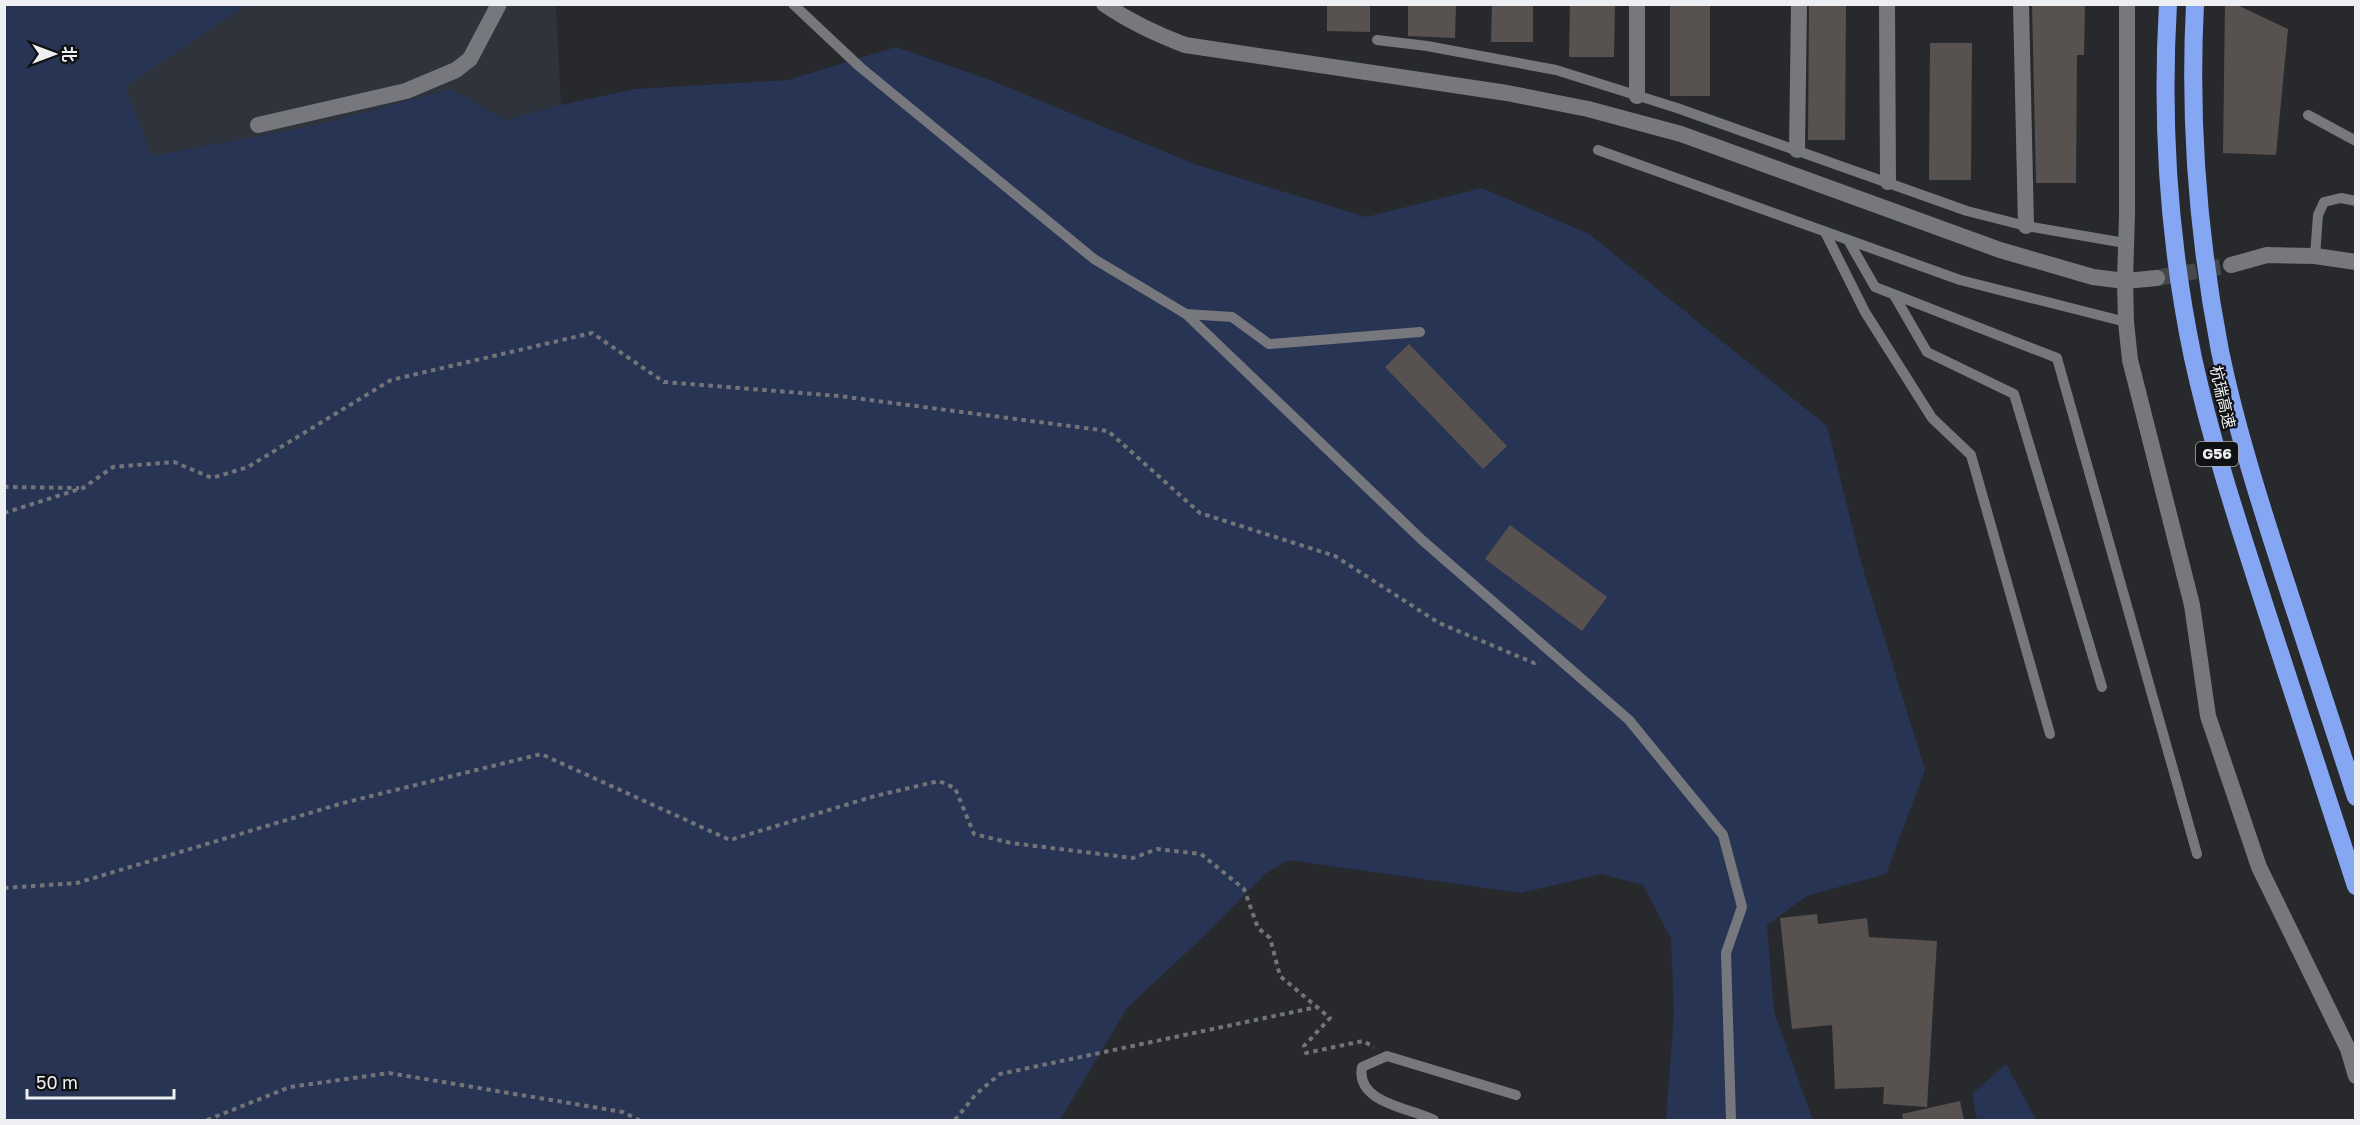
<svg xmlns="http://www.w3.org/2000/svg" width="2360" height="1125" font-family="'Golos Text','Noto Sans SC',sans-serif">
  <style>
    .built { fill: #2e333c }
    .green { fill: #273453 }
    .building { fill: #57524f }
    .lines { fill: none; stroke-linecap: round; stroke-linejoin: round }
    .minor-tunnel { stroke: #45474b; stroke-width: 16; stroke-dasharray: 16 8; stroke-linecap: butt }
    .path { stroke: #727478; stroke-width: 4; stroke-dasharray: 4.5 4.5; stroke-linecap: butt }
    .service { stroke: #76787d; stroke-width: 10 }
    .minor { stroke: #76787d; stroke-width: 16 }
    .motorway { stroke: #85a7f3; stroke-width: 18 }
    .labels { text-anchor: middle; stroke-width: 4.5; stroke-linejoin: round; paint-order: stroke }
    .shield { fill: #101113; stroke: #abacaf; stroke-width: 1.5 }
    .shield-label { font-size: 15px; font-weight: bold; fill: #edeff2 }
    .street-label { font-size: 16px; fill: #edeff2; stroke: #101113 }
  </style>
  <rect width="100%" height="100%" fill="#27292d"/>
  <!-- built -->
  <path class="built" d="M 246,5 L 556,5 L 561,105 L 506,120 L 450,89 L 318,125 L 152,156 L 124,87 Z"/>
  <!-- green -->
  <g class="green">
    <path d="M 5,5 L 246,5 L 125,87 L 152,156 L 318,125 L 450,89 L 506,120 L 561,105 L 635,89 L 788,80 L 896,47 L 990,80 L 1197,165 L 1366,217 L 1482,188 L 1589,234 L 1827,426 L 1861,562 L 1925,770 L 1886,874 L 1807,896 L 1767,925 L 1774,1012 L 1813,1120 L 1666,1120 L 1674,1014 L 1671,939 L 1643,885 L 1601,874 L 1521,893 L 1288,860 L 1265,874 L 1203,937 L 1127,1008 L 1060,1120 L 5,1120 Z"/>
    <path d="M 2006,1064 L 2036,1120 L 1977,1120 L 1972,1094 Z"/>
  </g>
  <!-- building -->
  <g class="building">
    <path d="M 1327,4 L 1370,4 L 1370,32 L 1327,31 Z"/>
    <path d="M 1408,4 L 1456,4 L 1455,38 L 1408,36 Z"/>
    <path d="M 1492,4 L 1533,4 L 1533,42 L 1491,42 Z"/>
    <path d="M 1570,4 L 1615,4 L 1614,57 L 1569,57 Z"/>
    <rect x="1670" y="4" width="40" height="92"/>
    <path d="M 1809,4 L 1846,4 L 1845,140 L 1808,140 Z"/>
    <path d="M 2032,4 L 2085,4 L 2084,55 L 2077,55 L 2076,183 L 2036,183 Z"/>
    <path d="M 2225,4 L 2235,4 L 2288,29 L 2276,155 L 2223,153 Z"/>
    <path d="M 1930,43 L 1972,43 L 1971,180 L 1929,180 Z"/>
    <path d="M 1409,344 L 1507,446 L 1483,469 L 1385,367 Z"/>
    <path d="M 1510,525 L 1607,597 L 1582,631 L 1485,559 Z"/>
    <path d="M 1817,914 L 1818,924 L 1867,918 L 1869,937 L 1937,941 L 1927,1107 L 1883,1104 L 1884,1087 L 1835,1089 L 1832,1025 L 1792,1029 L 1780,918 Z"/>
    <path d="M 1960,1101 L 1964,1120 L 1903,1120 L 1902,1114 Z"/>
  </g>
  <g class="lines">
    <!-- minor-tunnel -->
    <path class="minor-tunnel" d="M 2157,278 L 2231,265"/>
    <!-- path -->
    <g class="path">
      <path d="M 4,487 L 79,488"/>
      <path d="M 4,513 L 83,488 L 113,467 L 174,462 L 212,478 L 248,467 L 391,380 L 592,333 L 664,382 L 839,396 L 1108,431 L 1200,513 L 1335,556 L 1439,623 L 1534,663 L 1540,661"/>
      <path d="M 4,888 L 77,883 L 343,803 L 541,754 L 730,840 L 875,796 L 939,781 L 955,788 L 974,834 L 1011,843 L 1133,858 L 1157,849 L 1201,854 L 1244,889 L 1258,928 L 1270,938 L 1280,976 L 1330,1018 L 1304,1046 L 1306,1053 L 1363,1041 L 1374,1047"/>
      <path d="M 207,1120 L 290,1087 L 389,1073 L 623,1112 L 639,1120"/>
      <path d="M 955,1120 L 976,1094 L 1000,1074 L 1317,1007"/>
    </g>
    <!-- service -->
    <g class="service">
      <path d="M 793,4 L 860,67 L 1094,259 L 1186,314 L 1422,540 L 1629,720 L 1723,835 L 1742,907 L 1726,953 L 1731,1120"/>
      <path d="M 1377,40 L 1427,46 L 1556,70 L 1677,108 L 1967,211 L 2026,226 L 2125,243"/>
      <path d="M 2308,115 L 2356,141"/>
      <path d="M 1598,150 L 1960,280 L 2126,322"/>
      <path d="M 1825,232 L 1865,312 L 1932,418 L 1971,455 L 2050,734"/>
      <path d="M 1848,240 L 1875,287 L 2057,358 L 2197,854"/>
      <path d="M 2315,256 L 2318,215 L 2324,202 L 2341,198 L 2356,201"/>
      <path d="M 1894,295 L 1927,352 L 2014,394 L 2102,687"/>
      <path d="M 1186,314 L 1232,317 L 1269,344 L 1420,332"/>
      <path d="M 1434,1120 C 1411,1108 1355,1103 1362,1067 L 1387,1056 L 1516,1095"/>
    </g>
    <!-- minor -->
    <g class="minor">
      <path d="M 1104,4 C 1130,22 1156,34 1185,45 L 1507,93 L 1588,109 L 1681,134 L 2000,250 L 2093,277 L 2125,281 L 2157,278"/>
      <path d="M 1637,4 L 1637,96"/>
      <path d="M 1887,4 L 1888,182"/>
      <path d="M 2021,4 L 2026,226"/>
      <path d="M 2127,4 L 2127,214 L 2125,281 L 2126,322 L 2130,360 L 2192,605 L 2208,716 L 2259,867 L 2348,1049 L 2356,1076"/>
      <path d="M 258,125 L 406,91 L 456,70 L 470,59 L 499,4"/>
      <path d="M 1797,150 L 1799,4"/>
      <path d="M 2231,265 L 2267,255 L 2315,256 L 2356,262"/>
    </g>
    <!-- motorway -->
    <g class="motorway">
      <path d="M 2168,4 C 2161,122 2169,243 2193,358 C 2212,445 2240,529 2267,613 C 2296,704 2326,795 2356,886"/>
      <path d="M 2195,4 C 2189,121 2198,237 2220,351 C 2236,428 2260,503 2284,577 C 2308,651 2332,724 2356,797"/>
    </g>
  </g>
  <g class="labels">
    <!-- shield labels -->
    <rect class="shield" x="2196" y="442" width="42" height="24" rx="4.5"/>
    <g class="shield-label">
      <text x="2217" y="459">G56</text>
    </g>
    <!-- street labels -->
    <g class="street-label">
      <text transform="translate(2223 397) rotate(77)" y="6">杭瑞高速</text>
    </g>
  </g>
  <!-- border -->
  <rect width="2360" height="1125" fill="none" stroke="#edeff2" stroke-width="12"/>
  <!-- north arrow -->
  <g transform="translate(54 54) rotate(90)" stroke="#101113" stroke-width="4.5" paint-order="stroke">
  <path d="M0-4.5L10 22L0 15L-10 22Z" fill="#edeff2"/>
  <text y="-9" font-size="16" font-weight="bold" text-anchor="middle" fill="#edeff2">北</text>
  </g>
  <!-- scale -->
  <path d="M27 1089v9h147v-9" fill="none" stroke="#edeff2" stroke-width="3"/>
  <text x="36" y="1089" font-size="18" fill="#edeff2" stroke="#101113" stroke-width="4.5" paint-order="stroke">50 m</text>
</svg>
